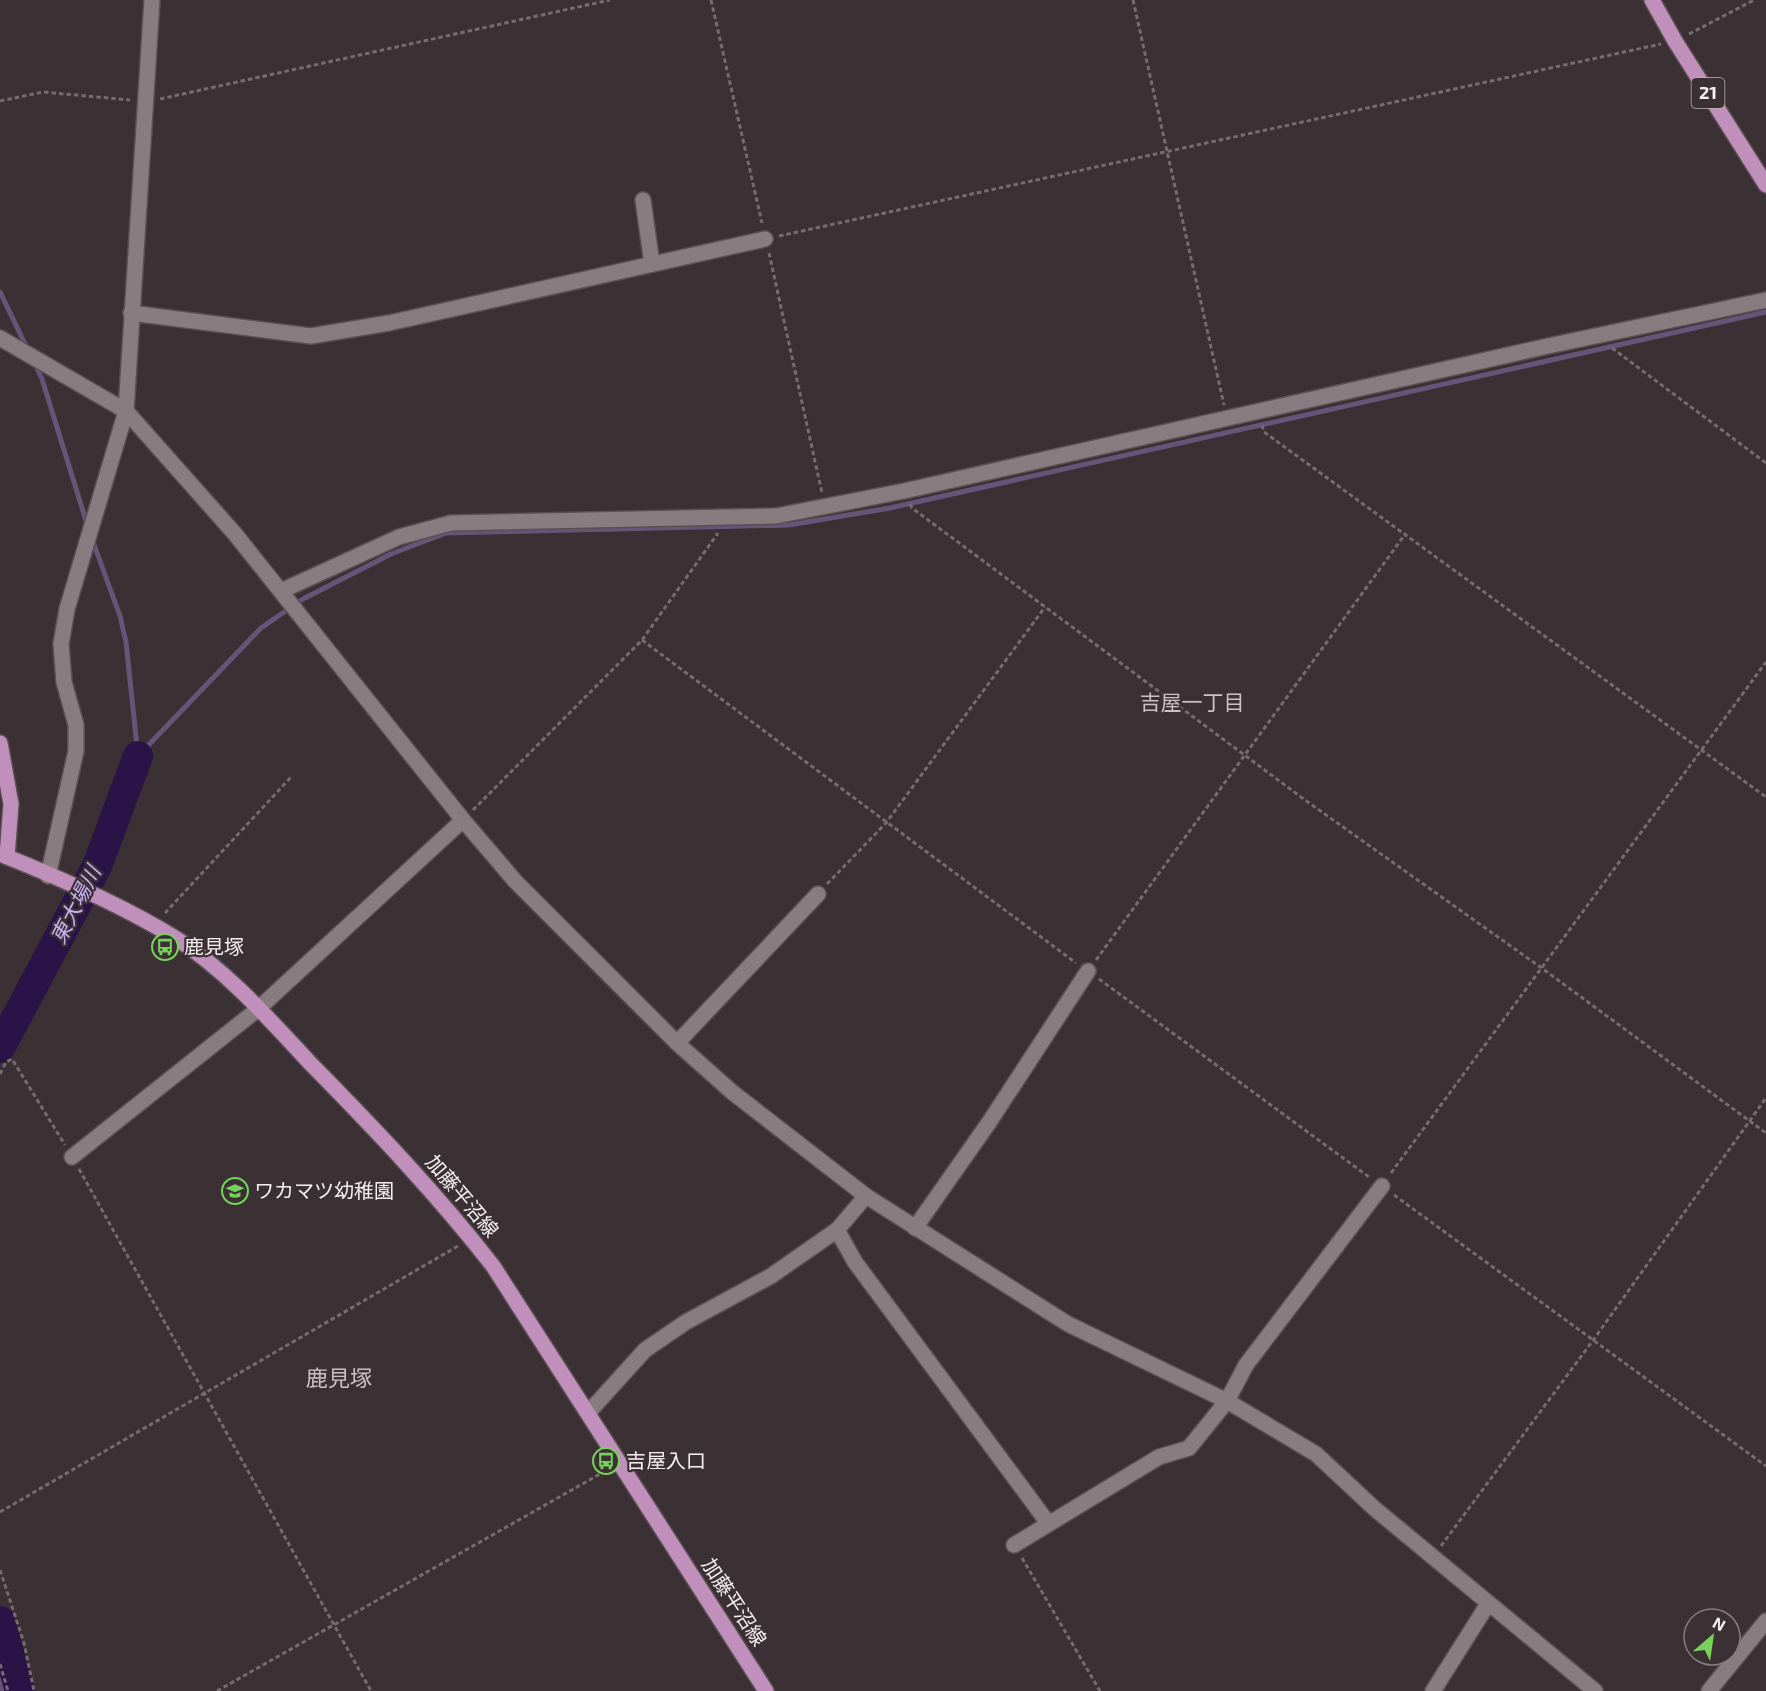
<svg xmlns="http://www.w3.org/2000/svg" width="1766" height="1691" font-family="'Exo 2','Noto Sans JP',sans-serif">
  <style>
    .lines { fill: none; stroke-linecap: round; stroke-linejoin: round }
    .stream { stroke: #675579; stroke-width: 5 }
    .river { stroke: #2a1346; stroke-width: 30 }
    .minor-casing { stroke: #595052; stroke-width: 18 }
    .major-casing { stroke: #595052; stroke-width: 18 }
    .path { stroke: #766c6f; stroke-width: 3; stroke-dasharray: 4.5 3; stroke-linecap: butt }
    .minor { stroke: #897c80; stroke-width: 15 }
    .major { stroke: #c18fbb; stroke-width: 15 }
    .labels { text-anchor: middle; stroke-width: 4.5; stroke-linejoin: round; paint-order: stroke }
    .shield { fill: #3b3033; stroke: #bdb5b7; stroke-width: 1.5 }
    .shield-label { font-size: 18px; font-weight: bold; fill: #f5eef0 }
    .poi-label { font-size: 20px; fill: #f5eef0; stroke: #3b3033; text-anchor: start }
    .street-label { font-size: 20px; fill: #f5eef0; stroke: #3b3033 }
    .neighbourhood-label { font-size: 21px; fill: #cdbfc3; stroke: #3b3033 }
    .water-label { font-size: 21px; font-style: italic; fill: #cab2f6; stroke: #3b3033 }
    .quarter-label { font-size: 22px; fill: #cdbfc3; stroke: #3b3033 }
  </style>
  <rect width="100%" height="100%" fill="#3b3033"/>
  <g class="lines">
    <!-- stream -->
    <g class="stream">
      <path d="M 0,292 L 27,348"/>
      <path d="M 34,362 L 42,379 L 87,524"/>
      <path d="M 92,539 L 120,616 L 126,642 L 138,756"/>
      <path d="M 138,756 L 261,628 L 303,599 L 391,554 L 446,533 L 789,525 L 890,508 L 1766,312"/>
      <path d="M 0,1677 L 3,1691"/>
    </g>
    <!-- river -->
    <g class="river">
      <path d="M 0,1048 L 97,866 L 138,756"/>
      <path d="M 0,1621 L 20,1691"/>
    </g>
    <defs>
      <g id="minor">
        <path d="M 643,200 L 652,264"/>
        <path d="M 131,313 L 311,336 L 389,323 L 765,239"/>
        <path d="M 0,338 L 126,411 L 235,534 L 463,820 L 515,881 L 677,1043 L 732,1092 L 866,1196 L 1068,1324 L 1227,1401 L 1316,1454 L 1375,1509 L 1595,1691"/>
        <path d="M 281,591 L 399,537 L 451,523 L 776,516 L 904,491 L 1548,346 L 1766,300"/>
        <path d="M 48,876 L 76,751 L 76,725 L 64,682 L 61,644 L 67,609 L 126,411 L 152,0"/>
        <path d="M 677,1043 L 818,894"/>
        <path d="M 72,1157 L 258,1009 L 463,820"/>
        <path d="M 915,1228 L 990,1121 L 1088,971"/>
        <path d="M 837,1230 L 855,1262 L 1048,1523"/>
        <path d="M 588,1413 L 645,1350 L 686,1322 L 771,1276 L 837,1230 L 866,1196"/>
        <path d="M 1014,1545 L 1159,1457 L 1189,1448 L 1227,1401 L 1246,1365 L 1382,1186"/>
        <path d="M 1433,1691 L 1488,1604"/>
        <path d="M 1709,1691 L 1766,1621"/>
      </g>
      <g id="major">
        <path d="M 1652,0 L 1675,41 L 1766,185"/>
        <path d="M 0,743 L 11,804 L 7,857"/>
        <path d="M 0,854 C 55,876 127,908 177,939 C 228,972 269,1019 310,1063 C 374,1128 437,1194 493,1266 L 766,1691"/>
      </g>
    </defs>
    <!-- minor casing -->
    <use href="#minor" class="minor-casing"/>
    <!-- major casing -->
    <use href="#major" class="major-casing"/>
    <!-- path -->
    <g class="path">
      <path d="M 711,0 L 762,223"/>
      <path d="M 1133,0 L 1224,405"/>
      <path d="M 1689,34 L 1754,0"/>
      <path d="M 160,99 L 610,0"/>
      <path d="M 0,101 L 43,92 L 130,100"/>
      <path d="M 779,236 L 1661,44"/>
      <path d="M 769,253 L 822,493"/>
      <path d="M 1612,348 L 1766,463"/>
      <path d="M 1262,425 L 1264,432 L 1766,797"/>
      <path d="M 910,504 L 912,508 L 1305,800 L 1543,969 L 1766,1133"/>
      <path d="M 642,640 L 1076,963"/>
      <path d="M 473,810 L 642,640 L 718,533"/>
      <path d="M 827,884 L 886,823 L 1045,607"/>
      <path d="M 165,913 L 292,776"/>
      <path d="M 1096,960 L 1406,533"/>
      <path d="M 1099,979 L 1369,1177"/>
      <path d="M 0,1074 L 6,1062 L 12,1059 L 65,1145"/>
      <path d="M 79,1169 L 371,1691"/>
      <path d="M 1391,1173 L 1766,662"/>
      <path d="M 1394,1195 L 1766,1466"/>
      <path d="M 0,1512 L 458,1246"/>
      <path d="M 1441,1546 L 1594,1339 L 1766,1098"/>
      <path d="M 1022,1558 L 1100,1691"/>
      <path d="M 0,1570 L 24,1643 L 34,1691"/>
      <path d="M 0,1664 L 8,1691"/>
      <path d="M 217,1691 L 607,1470"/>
    </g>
    <!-- minor -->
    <use href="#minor" class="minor"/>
    <!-- major -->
    <use href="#major" class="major"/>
  </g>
  <!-- icons -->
  <defs>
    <symbol id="bus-ring" viewBox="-11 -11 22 22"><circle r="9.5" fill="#3b3033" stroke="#76d25a" stroke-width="1.5"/><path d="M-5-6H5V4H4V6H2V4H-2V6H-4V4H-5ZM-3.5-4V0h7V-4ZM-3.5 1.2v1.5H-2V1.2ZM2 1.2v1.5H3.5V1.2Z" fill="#76d25a"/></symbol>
    <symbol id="school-ring" viewBox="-11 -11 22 22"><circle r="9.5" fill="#3b3033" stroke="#76d25a" stroke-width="1.5"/><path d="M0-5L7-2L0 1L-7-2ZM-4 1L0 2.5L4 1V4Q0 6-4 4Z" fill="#76d25a"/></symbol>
  </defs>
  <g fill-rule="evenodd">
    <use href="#bus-ring" x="150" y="932" width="30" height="30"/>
    <use href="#school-ring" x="220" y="1176" width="30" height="30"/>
    <use href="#bus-ring" x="591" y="1446" width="30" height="30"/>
  </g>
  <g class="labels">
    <!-- shield labels -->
    <rect class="shield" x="1691.5" y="78" width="33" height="30" rx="4.5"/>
    <g class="shield-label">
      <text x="1708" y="99">21</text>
    </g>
    <!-- poi labels -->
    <g class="poi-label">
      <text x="184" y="954">鹿見塚</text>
      <text x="254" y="1198">ワカマツ幼稚園</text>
      <text x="626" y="1468">吉屋入口</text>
    </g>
    <!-- street labels -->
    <g class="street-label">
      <text transform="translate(462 1196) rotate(50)" y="7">加藤平沼線</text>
      <text transform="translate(734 1602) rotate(57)" y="7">加藤平沼線</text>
    </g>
    <!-- neighbourhood labels -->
    <g class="neighbourhood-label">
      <text x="1192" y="710">吉屋一丁目</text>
    </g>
    <!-- water labels -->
    <g class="water-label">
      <text transform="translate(76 905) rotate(-63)" y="7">東大場川</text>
    </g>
    <!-- quarter labels -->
    <g class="quarter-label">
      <text x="339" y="1386">鹿見塚</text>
    </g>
  </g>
  <!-- north arrow -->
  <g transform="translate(1712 1637) rotate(29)"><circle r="28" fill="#3b3033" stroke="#857c7f" stroke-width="1.5"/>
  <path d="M0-4.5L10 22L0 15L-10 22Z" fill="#76d25a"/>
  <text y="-9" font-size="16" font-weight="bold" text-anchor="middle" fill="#f5eef0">N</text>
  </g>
</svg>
